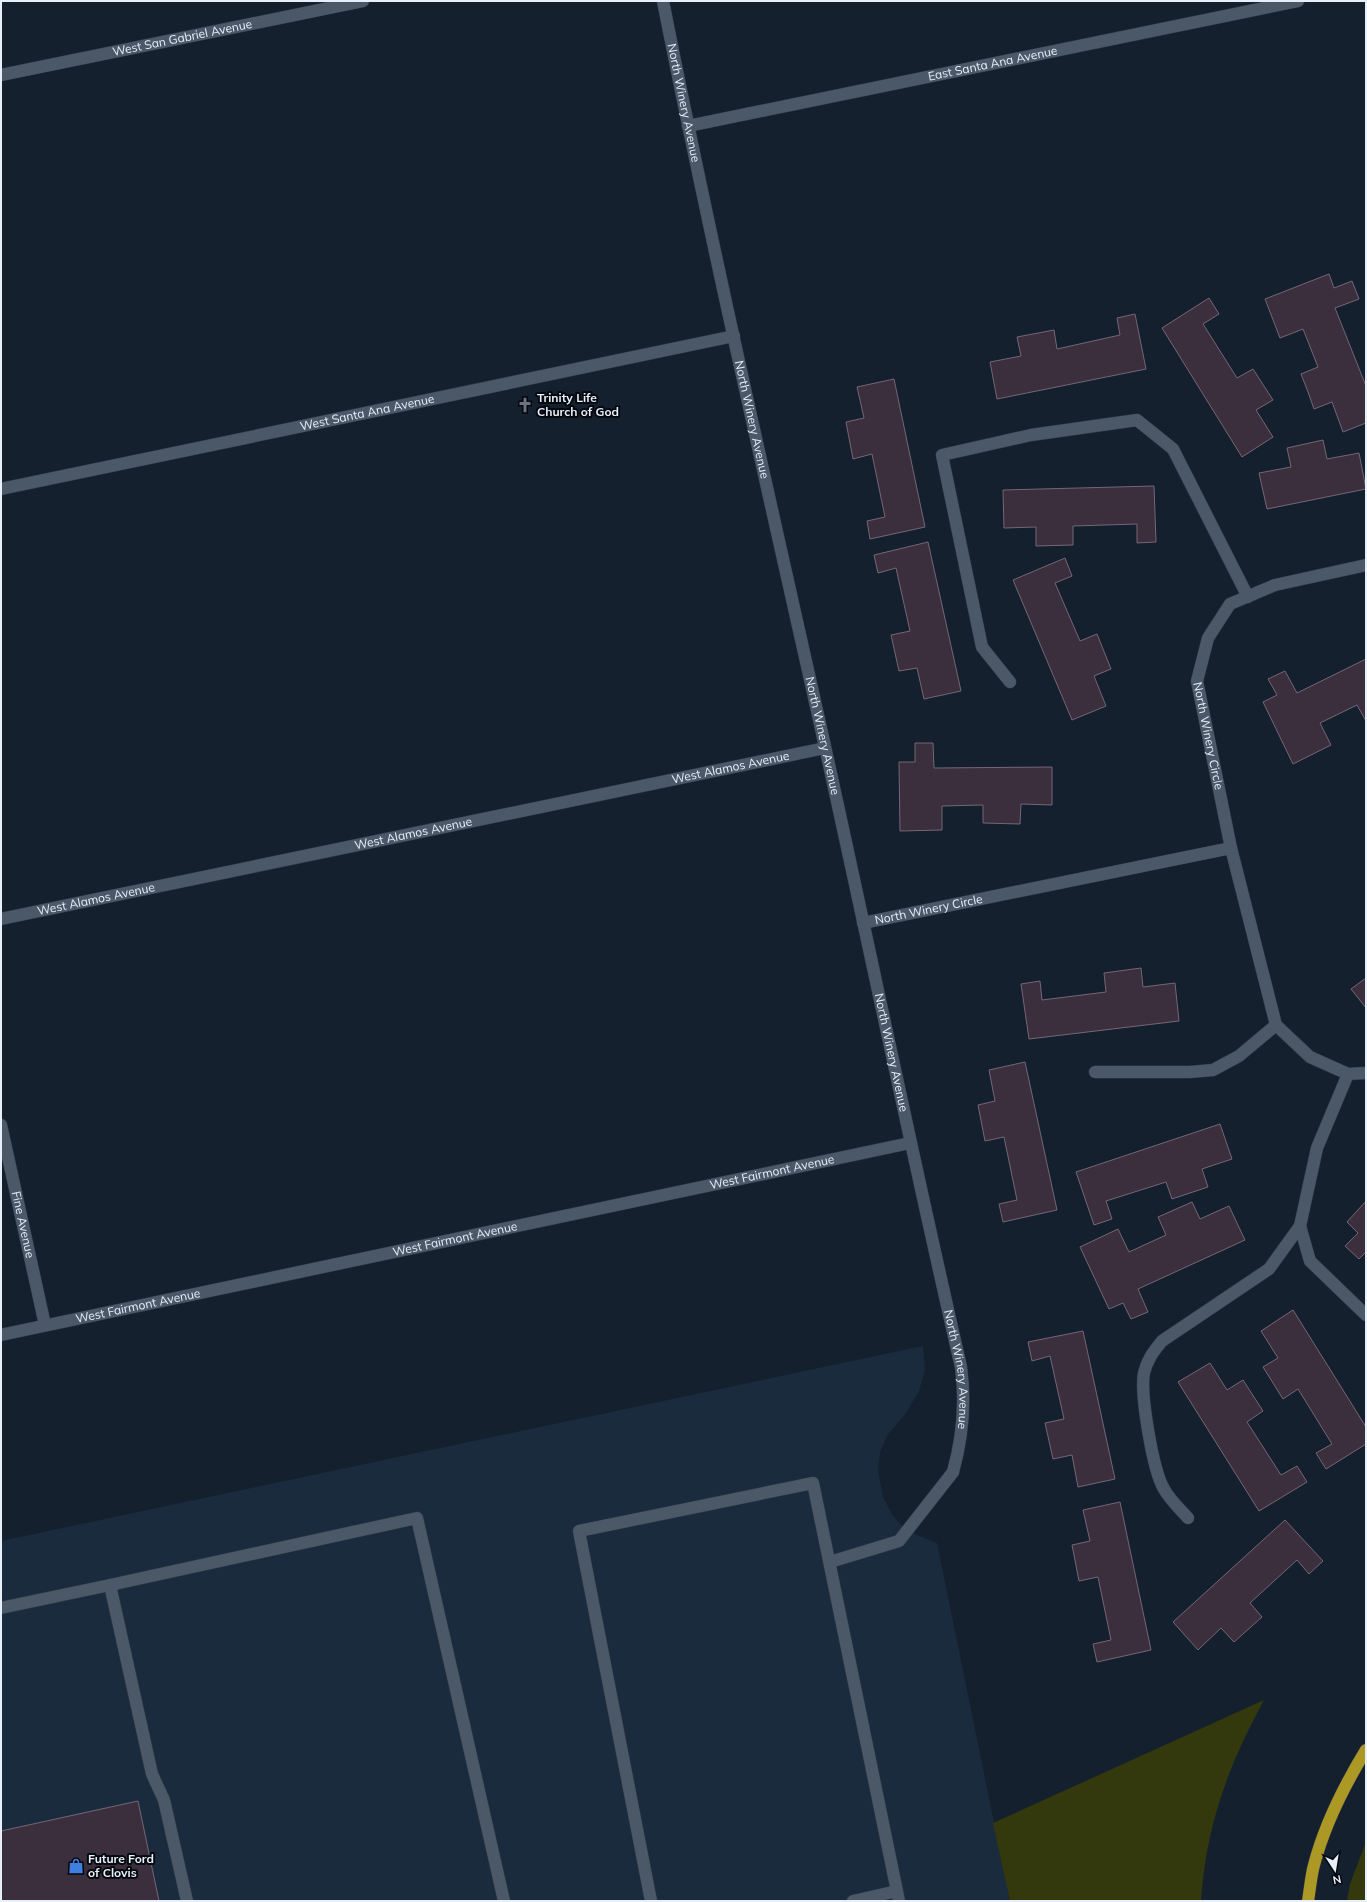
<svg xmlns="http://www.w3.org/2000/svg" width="1367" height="1902" font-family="Mulish,sans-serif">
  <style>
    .built { fill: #1b2b3e }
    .green { fill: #34390d }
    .building { fill: #3b2e3d; stroke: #756677 }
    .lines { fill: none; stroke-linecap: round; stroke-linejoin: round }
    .service-casing { stroke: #343c48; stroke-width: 13 }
    .minor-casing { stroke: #343c48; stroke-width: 13 }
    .motorway-casing { stroke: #343c48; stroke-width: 13 }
    .service { stroke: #4b5868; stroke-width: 12 }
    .minor { stroke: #4b5868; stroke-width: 12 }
    .motorway { stroke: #ac9824; stroke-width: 12 }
    .labels { text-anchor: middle; stroke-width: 4; stroke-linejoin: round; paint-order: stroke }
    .street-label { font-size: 12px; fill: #e7eff9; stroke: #05090f }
    .poi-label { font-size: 12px; font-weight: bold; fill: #e7eff9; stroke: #05090f; text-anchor: start }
  </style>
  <rect width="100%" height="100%" fill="#14202e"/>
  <!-- built -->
  <path class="built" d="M 923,1346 L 925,1370 L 919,1391 L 906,1413 L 888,1434 L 880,1452 L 878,1471 L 883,1497 L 892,1515 L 902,1526 L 917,1535 L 937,1543 L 1010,1901 L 1,1901 L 1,1541 Z"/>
  <!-- green -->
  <g class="green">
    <path d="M 1264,1700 C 1228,1766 1206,1826 1201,1901 L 1010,1901 L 993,1823 Z"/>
    <path d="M 1366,1842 L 1366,1901 L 1347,1901 L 1350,1884 Z"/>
  </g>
  <!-- building -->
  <g class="building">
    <path d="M 1329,274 L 1334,288 L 1352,281 L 1359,299 L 1335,308 L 1366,386 L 1366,423 L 1343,432 L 1332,402 L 1314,409 L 1308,392 L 1301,374 L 1318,367 L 1303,329 L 1280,338 L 1265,299 Z"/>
    <path d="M 1209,298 L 1219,314 L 1203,324 L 1237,378 L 1253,369 L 1273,400 L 1256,410 L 1273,437 L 1242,457 L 1162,328 Z"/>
    <path d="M 1135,314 L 1146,369 L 997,399 L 990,362 L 1021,356 L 1017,337 L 1054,330 L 1057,349 L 1120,335 L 1117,318 Z"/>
    <path d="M 894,379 L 925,527 L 870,539 L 867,521 L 885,517 L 872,454 L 853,459 L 846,422 L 864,418 L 857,387 Z"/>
    <path d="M 1323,440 L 1327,459 L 1359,453 L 1366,489 L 1267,509 L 1259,473 L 1291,467 L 1287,448 Z"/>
    <path d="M 1154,486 L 1156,542 L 1137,543 L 1137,524 L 1073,526 L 1073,545 L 1036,546 L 1036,527 L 1004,528 L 1003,490 Z"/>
    <path d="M 928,542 L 961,691 L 924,699 L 917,668 L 899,671 L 891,635 L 910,631 L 896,568 L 878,573 L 874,555 Z"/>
    <path d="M 1065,558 L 1072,576 L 1055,583 L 1080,641 L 1097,634 L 1111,669 L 1094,676 L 1106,706 L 1072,720 L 1013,580 Z"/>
    <path d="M 1366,659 L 1366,721 L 1357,705 L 1320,723 L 1331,745 L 1293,764 L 1263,702 L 1277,695 L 1268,679 L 1285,671 L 1297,693 Z"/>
    <path d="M 915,743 L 933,743 L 934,768 L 1052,767 L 1052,805 L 1021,804 L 1020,824 L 983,823 L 983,805 L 942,806 L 942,830 L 900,831 L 899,762 L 915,762 Z"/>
    <path d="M 1141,968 L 1143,987 L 1175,983 L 1179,1021 L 1029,1039 L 1021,984 L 1040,981 L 1042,1000 L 1106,992 L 1104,973 Z"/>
    <path d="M 1366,978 L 1366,1008 L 1351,989 Z"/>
    <path d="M 1025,1062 L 1057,1210 L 1003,1222 L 999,1204 L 1017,1200 L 1004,1137 L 985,1141 L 978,1105 L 995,1101 L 989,1070 Z"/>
    <path d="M 1220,1124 L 1232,1159 L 1202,1169 L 1208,1187 L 1172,1199 L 1166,1182 L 1106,1201 L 1112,1219 L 1094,1225 L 1076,1172 Z"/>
    <path d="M 1366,1201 L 1366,1252 L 1359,1259 L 1345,1246 L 1358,1233 L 1347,1222 Z"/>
    <path d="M 1192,1202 L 1200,1219 L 1229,1206 L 1245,1240 L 1138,1289 L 1148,1312 L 1131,1319 L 1123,1303 L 1109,1309 L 1080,1247 L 1118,1229 L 1129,1252 L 1166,1235 L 1158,1217 Z"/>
    <path d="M 1293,1310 L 1366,1427 L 1366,1444 L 1326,1469 L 1316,1453 L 1332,1444 L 1298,1389 L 1283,1399 L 1263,1367 L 1278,1358 L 1261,1331 Z"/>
    <path d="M 1083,1331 L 1115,1479 L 1078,1487 L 1072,1455 L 1053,1459 L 1045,1423 L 1064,1419 L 1050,1356 L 1032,1361 L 1028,1342 Z"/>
    <path d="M 1210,1363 L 1227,1390 L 1243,1380 L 1263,1411 L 1247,1422 L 1281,1475 L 1297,1466 L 1307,1482 L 1259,1511 L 1178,1382 Z"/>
    <path d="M 1120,1502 L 1151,1650 L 1097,1662 L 1093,1644 L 1111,1640 L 1098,1577 L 1079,1581 L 1072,1545 L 1090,1541 L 1083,1510 Z"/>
    <path d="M 1285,1520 L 1323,1561 L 1309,1574 L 1297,1560 L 1250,1603 L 1262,1617 L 1234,1642 L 1221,1628 L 1198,1650 L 1173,1622 Z"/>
    <path d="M 138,1801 L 159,1901 L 1,1901 L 1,1831 Z"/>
  </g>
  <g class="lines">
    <defs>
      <g id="service">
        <path d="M 1010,682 L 982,647 L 942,455 L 1031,435 L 1137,420 L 1173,449 L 1248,597"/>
        <path d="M 1095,1072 L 1190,1072 L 1213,1070 L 1239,1056 L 1276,1025"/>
        <path d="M 1300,1226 L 1310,1261 L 1366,1315"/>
        <path d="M 1188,1518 C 1180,1509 1170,1500 1164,1489 C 1153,1471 1140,1394 1144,1373 C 1147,1360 1153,1352 1162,1341 L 1269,1269 L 1300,1226 L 1317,1148 L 1348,1074"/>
        <path d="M 830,1562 L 899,1541 L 953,1472"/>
        <path d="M 1,1608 L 110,1585"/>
        <path d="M 187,1901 L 164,1800 L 152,1774 L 110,1585 L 417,1518 L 504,1901"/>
        <path d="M 651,1901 L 579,1531 L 813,1483 L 899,1901"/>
        <path d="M 853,1901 L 897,1891"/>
      </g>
      <g id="minor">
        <path id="s1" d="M 663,1 C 712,249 769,495 824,742 C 870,950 913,1159 961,1367 C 966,1404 963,1436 953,1472"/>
        <path id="s2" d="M 1,75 L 363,1"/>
        <path id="s3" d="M 688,126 L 1298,1"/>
        <path id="s4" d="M 1,489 L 734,336"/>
        <path id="s5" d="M 1366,565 L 1275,585 L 1230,604 L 1208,638 L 1197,681 L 1231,848 L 1276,1025 L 1310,1057 L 1348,1074 L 1366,1073"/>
        <path id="s6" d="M 1,919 L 825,748"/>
        <path id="s7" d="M 863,923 L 1231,848"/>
        <path id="s8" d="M 1,1125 L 45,1325"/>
        <path id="s9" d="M 1,1335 L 910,1143"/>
      </g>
      <path id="motorway" d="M 1308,1901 C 1310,1889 1311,1876 1314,1865 C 1325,1823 1344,1786 1366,1750"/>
    </defs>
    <!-- service casing -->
    <use href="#service" class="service-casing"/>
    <!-- minor casing -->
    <use href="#minor" class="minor-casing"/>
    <!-- motorway casing -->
    <use href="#motorway" class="motorway-casing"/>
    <!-- service -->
    <use href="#service" class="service"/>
    <!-- minor -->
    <use href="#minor" class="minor"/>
    <!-- motorway -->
    <use href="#motorway" class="motorway"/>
  </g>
  <!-- icons -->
  <defs>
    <symbol id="church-bare" viewBox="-9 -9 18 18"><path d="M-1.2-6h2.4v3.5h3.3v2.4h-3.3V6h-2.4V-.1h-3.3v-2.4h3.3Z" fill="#6b7280" stroke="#05090f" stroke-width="2.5" paint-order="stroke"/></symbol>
    <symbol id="shop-bare" viewBox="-9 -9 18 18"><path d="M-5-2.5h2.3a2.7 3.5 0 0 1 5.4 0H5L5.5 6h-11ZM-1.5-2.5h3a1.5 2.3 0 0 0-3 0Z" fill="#3f7fe0" stroke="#05090f" stroke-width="2.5" paint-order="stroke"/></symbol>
  </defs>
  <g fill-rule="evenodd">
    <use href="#church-bare" x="514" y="394" width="22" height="22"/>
    <use href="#shop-bare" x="65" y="1855" width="22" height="22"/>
  </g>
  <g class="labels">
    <!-- street labels -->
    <g class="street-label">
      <text dy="4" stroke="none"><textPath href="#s2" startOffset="185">West San Gabriel Avenue</textPath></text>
      <text dy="4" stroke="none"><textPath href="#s3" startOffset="311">East Santa Ana Avenue</textPath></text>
      <text dy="4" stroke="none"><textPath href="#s1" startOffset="104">North Winery Avenue</textPath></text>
      <text dy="4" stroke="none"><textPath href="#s4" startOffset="374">West Santa Ana Avenue</textPath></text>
      <text dy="4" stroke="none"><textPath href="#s1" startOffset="428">North Winery Avenue</textPath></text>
      <text dy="4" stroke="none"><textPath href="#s1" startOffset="752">North Winery Avenue</textPath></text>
      <text dy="4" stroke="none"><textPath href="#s5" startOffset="283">North Winery Circle</textPath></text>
      <text dy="4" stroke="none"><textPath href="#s6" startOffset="745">West Alamos Avenue</textPath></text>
      <text dy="4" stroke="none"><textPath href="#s6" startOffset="421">West Alamos Avenue</textPath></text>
      <text dy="4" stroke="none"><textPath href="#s6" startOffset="97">West Alamos Avenue</textPath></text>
      <text dy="4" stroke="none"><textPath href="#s7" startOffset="67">North Winery Circle</textPath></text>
      <text dy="4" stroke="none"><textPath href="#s1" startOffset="1076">North Winery Avenue</textPath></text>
      <text dy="4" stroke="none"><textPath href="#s9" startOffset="788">West Fairmont Avenue</textPath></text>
      <text dy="4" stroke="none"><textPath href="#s8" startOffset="102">Fine Avenue</textPath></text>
      <text dy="4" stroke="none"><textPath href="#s9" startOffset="464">West Fairmont Avenue</textPath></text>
      <text dy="4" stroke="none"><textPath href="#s9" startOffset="140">West Fairmont Avenue</textPath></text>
      <text dy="4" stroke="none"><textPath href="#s1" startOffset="1400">North Winery Avenue</textPath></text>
    </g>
    <!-- poi labels -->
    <g class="poi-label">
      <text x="537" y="402">Trinity Life<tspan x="537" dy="14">Church of God</tspan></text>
      <text x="88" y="1863">Future Ford<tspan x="88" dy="14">of Clovis</tspan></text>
    </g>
  </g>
  <!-- border -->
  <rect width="1367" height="1902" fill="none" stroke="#e7eff9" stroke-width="4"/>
  <!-- north arrow -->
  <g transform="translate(1335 1870) rotate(168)" stroke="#05090f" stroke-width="3" paint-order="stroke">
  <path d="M0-3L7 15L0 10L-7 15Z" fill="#e7eff9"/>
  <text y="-6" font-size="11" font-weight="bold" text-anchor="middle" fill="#e7eff9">N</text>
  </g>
</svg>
